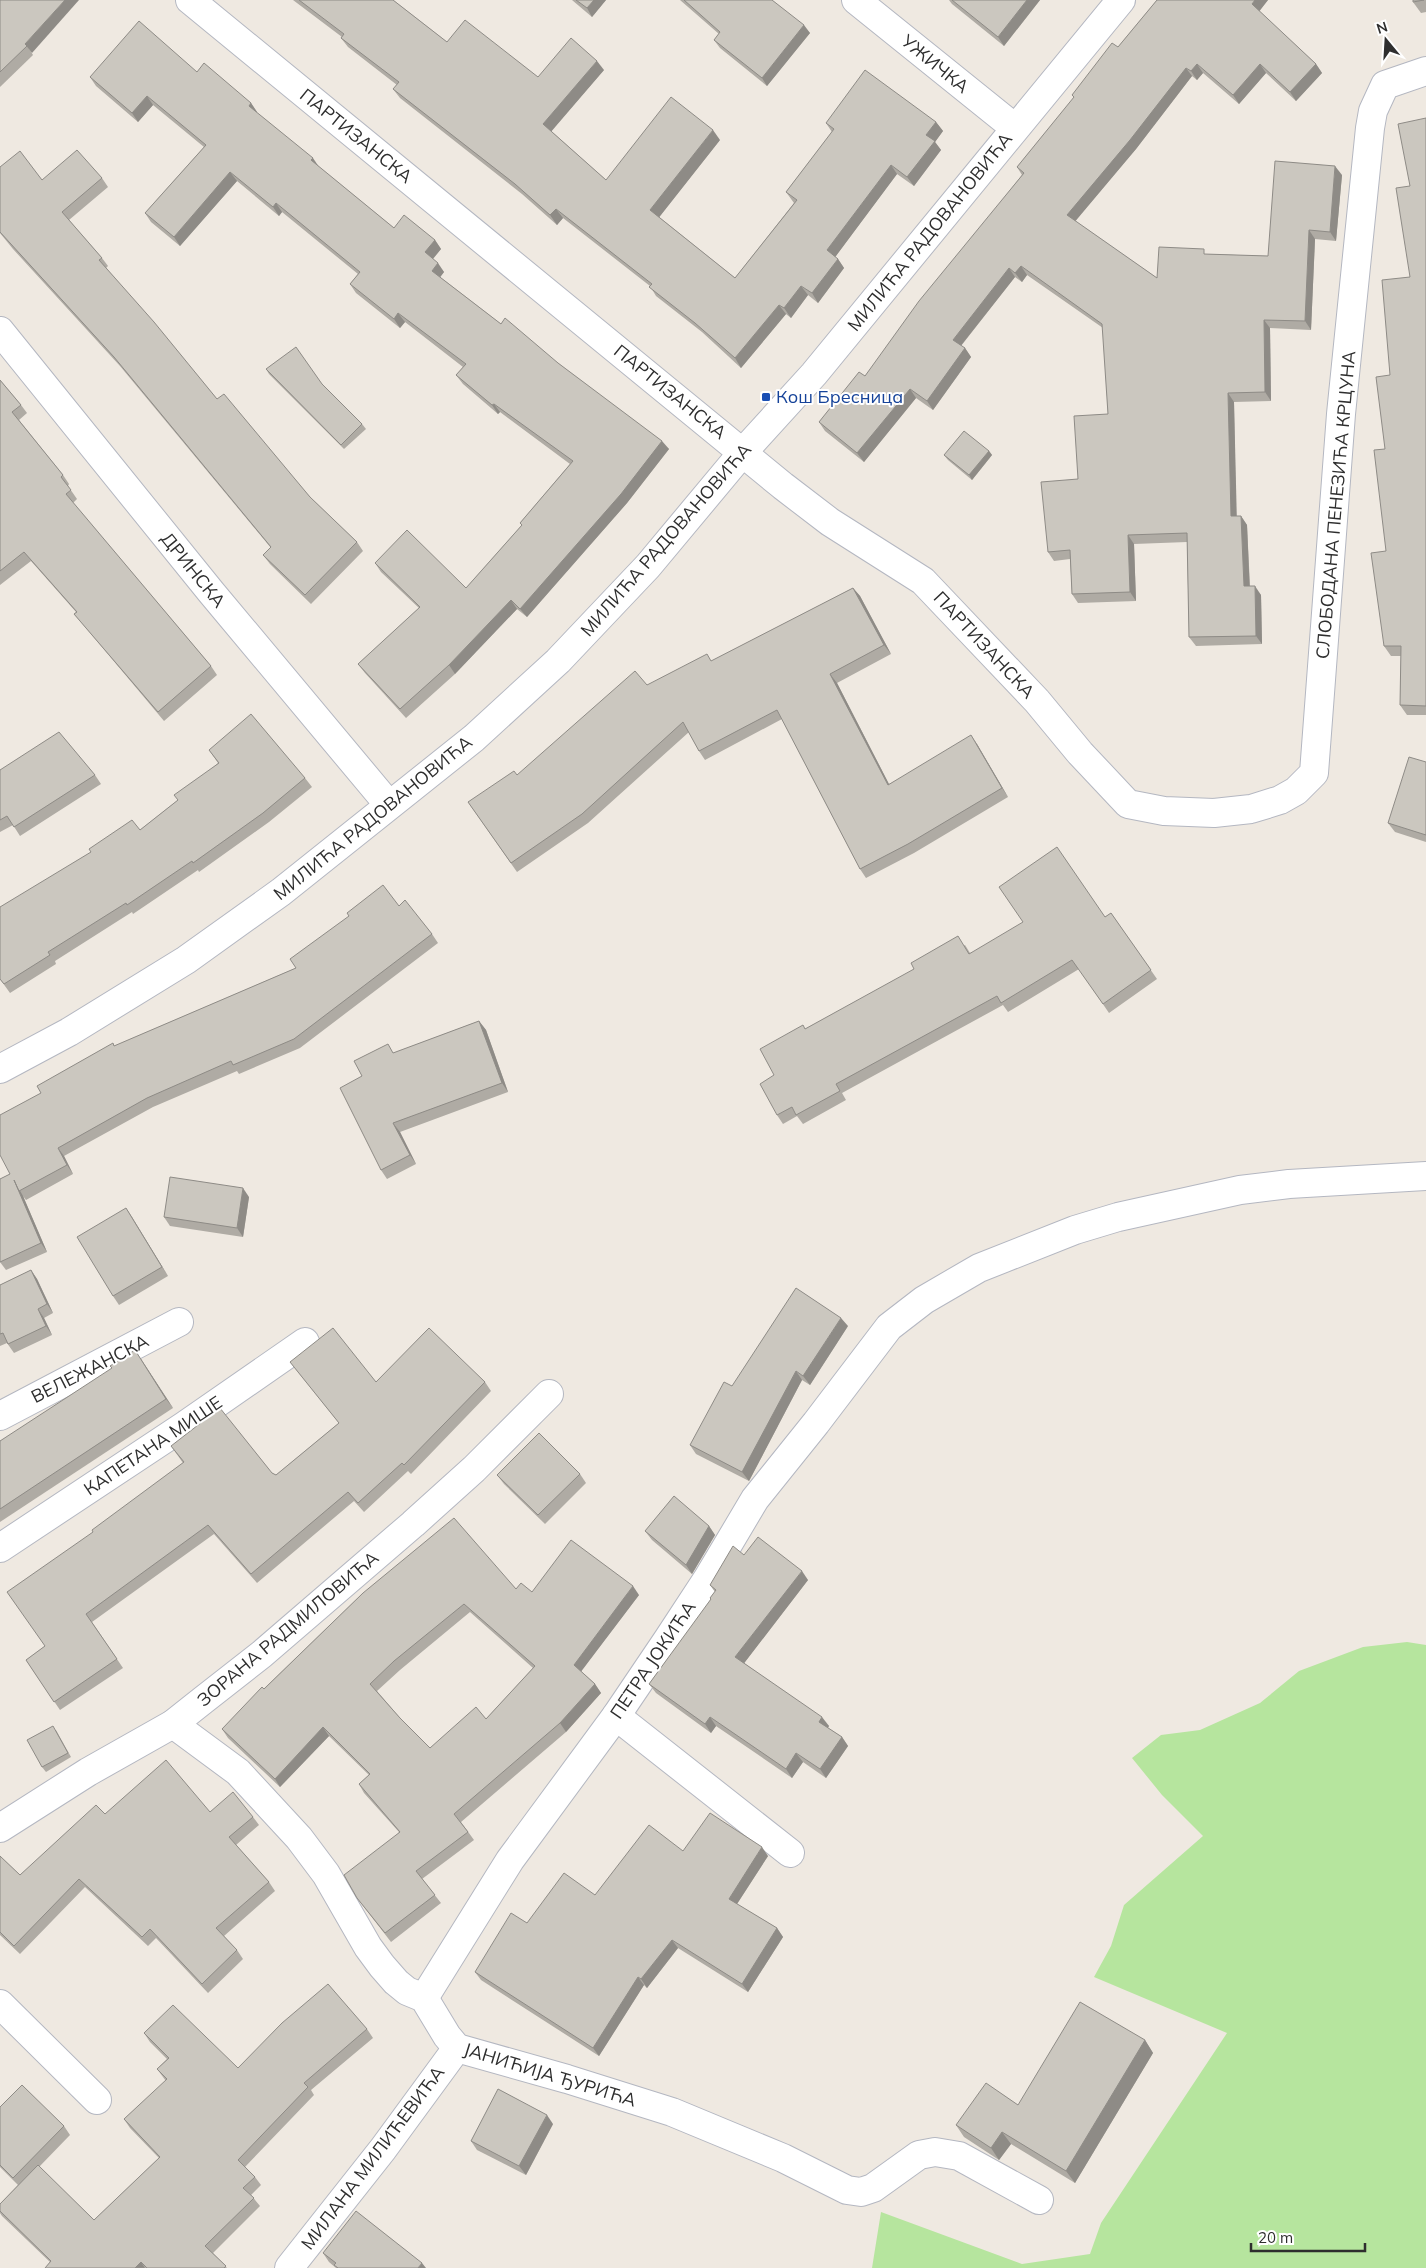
<svg xmlns="http://www.w3.org/2000/svg" width="1426" height="2268" font-family="Mulish,sans-serif">
  <style>
    .grass { fill: #b6e59e }
    .lines { fill: none; stroke-linecap: round; stroke-linejoin: round }
    .minor-casing { stroke: #b4b7c1; stroke-width: 30 }
    .minor { stroke: #fff; stroke-width: 28 }
    .wall { fill: #afaba4; fill-rule: evenodd }
    .shaded-wall { fill: #8e8b86 }
    .building { fill: #cbc7bf; stroke: #8e8b86; fill-rule: evenodd }
    .transit-dot { fill: #1a4fb4; stroke: #fff; stroke-width: 2 }
    .labels { text-anchor: middle; stroke-width: 4; stroke-linejoin: round; paint-order: stroke }
    .street-label { font-size: 18px; fill: #2e2e2e; stroke: #fff }
    .transit-label { font-size: 18px; fill: #164399; stroke: #fff; text-anchor: start }
  </style>
  <rect width="100%" height="100%" fill="#efe9e1"/>
  <!-- grass -->
  <path class="grass" d="M 1407,1642 L 1426,1645 L 1426,2268 L 872,2268 L 881,2212 L 1022,2264 L 1090,2254 L 1101,2223 L 1227,2033 L 1094,1977 L 1111,1946 L 1124,1905 L 1203,1836 L 1162,1795 L 1132,1758 L 1161,1735 L 1200,1730 L 1260,1703 L 1299,1671 L 1363,1647 Z"/>
  <g class="lines">
    <defs>
      <g id="minor">
        <path d="M 190,0 L 783,486 L 830,522 L 923,581 L 1037,701 L 1080,753 L 1128,804 L 1164,811 L 1214,813 L 1251,809 L 1280,800 L 1296,791 L 1314,773 L 1341,414 L 1370,128 L 1373,111 L 1385,85 L 1426,71"/>
        <path d="M 856,0 L 1015,128"/>
        <path d="M 0,331 L 211,592 L 389,805"/>
        <path d="M 0,1069 L 69,1032 L 186,960 L 281,892 L 474,738 L 558,661 L 648,566 L 743,452 L 814,374 L 1121,0"/>
        <path d="M 0,1416 L 179,1322"/>
        <path d="M 0,1548 L 184,1426 L 305,1342"/>
        <path d="M 616,1716 L 790,1853"/>
        <path d="M 173,1724 L 238,1772 L 299,1838 L 326,1874 L 368,1947 L 382,1966 L 396,1982 L 407,1991 L 424,1998 L 447,2036 L 457,2048 L 567,2079 L 672,2112 L 783,2158 L 847,2190 L 861,2192 L 873,2188 L 919,2155 L 935,2152 L 959,2156 L 1039,2200"/>
        <path d="M 0,1828 L 88,1772 L 173,1724 L 202,1701 L 262,1654 L 413,1524 L 474,1469 L 549,1394"/>
        <path d="M 424,1998 L 510,1860 L 616,1716 L 668,1639 L 708,1578 L 755,1499 L 816,1423 L 889,1327 L 924,1300 L 979,1268 L 1075,1230 L 1118,1217 L 1240,1190 L 1289,1184 L 1426,1176"/>
        <path d="M 0,2004 L 97,2100"/>
        <path d="M 289,2268 L 383,2149 L 457,2048"/>
      </g>
    </defs>
    <!-- minor casing -->
    <use href="#minor" class="minor-casing"/>
    <!-- minor -->
    <use href="#minor" class="minor"/>
  </g>
  <!-- wall -->
  <g class="wall">
    <path d="M 0,0 L 33,55 L 0,87 Z"/>
    <path d="M 293,0 L 393,0 L 447,42 L 538,77 L 604,70 L 551,131 L 606,180 L 720,140 L 659,217 L 735,278 L 794,203 L 786,192 L 832,132 L 826,123 L 936,122 L 943,131 L 935,142 L 941,150 L 914,186 L 897,174 L 835,257 L 838,259 L 844,268 L 818,303 L 808,295 L 791,318 L 786,314 L 741,368 L 702,332 L 656,296 L 650,286 L 563,218 L 557,225 L 522,194 L 400,98 L 393,89 L 397,85 L 348,47 L 341,38 L 342,37 Z"/>
    <path d="M 572,0 L 606,0 L 592,17 Z"/>
    <path d="M 680,0 L 772,0 L 810,33 L 767,86 L 720,48 L 714,40 L 719,34 Z"/>
    <path d="M 949,0 L 1040,0 L 1004,46 L 952,4 Z"/>
    <path d="M 1157,0 L 1268,0 L 1259,11 L 1316,64 L 1322,73 L 1296,101 L 1266,73 L 1239,104 L 1203,73 L 1197,80 L 1192,76 L 1136,149 L 1075,221 L 1157,278 L 1208,254 L 1268,256 L 1342,175 L 1336,241 L 1315,239 L 1311,330 L 1270,328 L 1271,401 L 1234,402 L 1236,516 L 1241,516 L 1247,525 L 1250,586 L 1261,595 L 1262,644 L 1196,646 L 1189,637 L 1187,542 L 1134,544 L 1136,601 L 1078,603 L 1072,594 L 1070,559 L 1054,561 L 1048,552 L 1078,479 L 1108,414 L 1103,328 L 1027,275 L 1022,282 L 1015,277 L 961,346 L 965,348 L 971,357 L 933,410 L 916,398 L 864,462 L 825,431 L 819,422 L 865,376 L 1022,175 L 1017,167 L 1074,98 L 1072,95 L 1118,47 Z"/>
    <path d="M 1413,0 L 1426,0 L 1426,12 L 1421,13 L 1413,2 Z"/>
    <path d="M 197,72 L 251,103 L 257,112 L 257,113 L 319,167 L 394,228 L 435,240 L 441,249 L 433,259 L 444,272 L 440,277 L 501,324 L 558,363 L 669,449 L 627,503 L 527,617 L 517,609 L 455,674 L 406,718 L 365,673 L 358,664 L 419,608 L 381,572 L 375,563 L 466,588 L 522,525 L 520,523 L 570,464 L 500,412 L 498,414 L 463,384 L 456,375 L 463,367 L 405,322 L 400,328 L 356,293 L 350,284 L 358,274 L 282,212 L 279,216 L 237,181 L 180,246 L 151,222 L 145,213 L 204,147 L 153,105 L 138,122 L 96,86 L 90,77 Z"/>
    <path d="M 1426,118 L 1426,715 L 1407,715 L 1400,705 L 1401,656 L 1391,656 L 1384,646 L 1386,551 L 1385,449 L 1390,375 L 1410,277 L 1410,186 Z"/>
    <path d="M 0,167 L 42,180 L 102,178 L 108,187 L 69,220 L 102,258 L 108,266 L 106,268 L 217,399 L 310,497 L 357,542 L 363,551 L 311,604 L 270,564 L 263,555 L 271,548 L 120,366 L 13,249 L 0,233 Z"/>
    <path d="M 266,369 L 362,424 L 366,429 L 344,449 L 269,374 Z"/>
    <path d="M 0,380 L 21,405 L 27,413 L 19,420 L 63,475 L 69,484 L 68,486 L 77,499 L 73,503 L 211,666 L 217,675 L 164,721 L 81,622 L 74,614 L 76,612 L 31,561 L 0,585 Z"/>
    <path d="M 989,451 L 992,455 L 972,480 L 948,460 L 944,455 Z"/>
    <path d="M 853,588 L 860,596 L 891,654 L 837,683 L 889,784 L 977,744 L 1008,797 L 914,853 L 866,878 L 860,869 L 782,719 L 705,760 L 699,751 L 689,732 L 588,823 L 517,872 L 468,802 L 517,775 L 647,685 L 712,661 Z"/>
    <path d="M 209,750 L 305,778 L 312,787 L 269,822 L 199,872 L 198,870 L 133,914 L 132,912 L 55,961 L 56,964 L 10,993 L 0,979 L 91,852 L 140,830 L 178,800 L 218,763 Z"/>
    <path d="M 1426,762 L 1426,842 L 1395,832 L 1388,823 Z"/>
    <path d="M 0,770 L 95,775 L 101,784 L 20,836 L 13,825 L 0,832 Z"/>
    <path d="M 399,906 L 432,934 L 438,943 L 300,1048 L 239,1074 L 237,1071 L 153,1107 L 64,1156 L 73,1174 L 26,1200 L 23,1196 L 47,1252 L 6,1270 L 0,1262 L 0,1179 L 10,1174 L 41,1093 L 115,1046 L 296,968 Z"/>
    <path d="M 1111,913 L 1157,979 L 1109,1013 L 1079,969 L 1008,1012 L 1003,1005 L 842,1093 L 846,1100 L 803,1124 L 797,1116 L 783,1124 L 777,1115 L 774,1075 L 805,1029 L 965,945 L 970,953 L 1105,917 Z"/>
    <path d="M 479,1021 L 486,1030 L 508,1092 L 400,1132 L 416,1164 L 387,1179 L 381,1170 L 362,1076 L 394,1053 Z"/>
    <path d="M 249,1197 L 243,1237 L 170,1226 L 164,1217 Z"/>
    <path d="M 126,1208 L 168,1276 L 119,1305 L 113,1296 Z"/>
    <path d="M 31,1270 L 37,1279 L 53,1313 L 44,1318 L 52,1335 L 14,1353 L 7,1343 L 0,1346 L 0,1285 Z"/>
    <path d="M 848,1326 L 810,1385 L 802,1380 L 749,1481 L 696,1454 L 690,1445 Z"/>
    <path d="M 141,1359 L 173,1408 L 0,1522 L 0,1441 Z"/>
    <path d="M 290,1362 L 376,1382 L 485,1382 L 491,1391 L 411,1474 L 408,1471 L 364,1512 L 354,1501 L 257,1583 L 214,1534 L 92,1622 L 123,1668 L 60,1710 L 26,1660 L 45,1646 L 93,1532 L 183,1463 L 171,1446 L 272,1473 L 276,1475 L 339,1423 Z"/>
    <path d="M 580,1474 L 586,1483 L 545,1524 L 504,1484 L 497,1475 Z"/>
    <path d="M 709,1526 L 715,1535 L 692,1574 L 652,1540 L 645,1531 Z"/>
    <path d="M 744,1555 L 808,1580 L 744,1663 L 829,1726 L 828,1728 L 842,1737 L 848,1746 L 826,1778 L 803,1762 L 792,1778 L 716,1726 L 711,1733 L 656,1693 L 649,1684 L 711,1600 L 710,1598 L 715,1592 L 710,1585 Z"/>
    <path d="M 516,1589 L 532,1592 L 639,1595 L 581,1671 L 595,1684 L 601,1693 L 566,1732 L 461,1822 L 474,1840 L 422,1879 L 441,1903 L 391,1942 L 357,1898 L 399,1832 L 364,1793 L 359,1784 L 369,1775 L 329,1736 L 280,1787 L 228,1738 L 222,1729 L 363,1593 ZM 470,1612 L 533,1668 L 486,1719 L 430,1748 L 400,1718 L 377,1691 L 400,1670 Z"/>
    <path d="M 56,1730 L 71,1757 L 46,1772 L 42,1767 Z"/>
    <path d="M 210,1812 L 253,1817 L 259,1825 L 236,1845 L 269,1882 L 275,1891 L 224,1936 L 237,1950 L 243,1959 L 208,1993 L 156,1938 L 148,1946 L 85,1887 L 20,1954 L 0,1935 L 0,1856 L 20,1875 L 105,1814 Z"/>
    <path d="M 683,1851 L 768,1856 L 737,1904 L 777,1928 L 783,1937 L 748,1992 L 678,1948 L 647,1988 L 644,1985 L 599,2056 L 481,1980 L 475,1972 L 527,1923 L 595,1895 Z"/>
    <path d="M 367,2029 L 373,2038 L 311,2090 L 314,2095 L 245,2167 L 255,2177 L 261,2185 L 251,2195 L 260,2206 L 213,2253 L 227,2268 L 45,2268 L 50,2262 L 2,2216 L 0,2213 L 0,2204 L 18,2185 L 0,2167 L 0,2107 L 64,2126 L 70,2135 L 39,2167 L 94,2220 L 159,2158 L 130,2128 L 124,2119 L 166,2081 L 157,2069 L 167,2059 L 150,2042 L 144,2033 L 238,2068 Z"/>
    <path d="M 1145,2040 L 1153,2053 L 1075,2183 L 1011,2144 L 999,2160 L 964,2137 L 956,2125 L 1018,2105 Z"/>
    <path d="M 553,2124 L 526,2175 L 477,2150 L 471,2141 Z"/>
    <path d="M 323,2253 L 426,2268 L 336,2268 L 329,2262 Z"/>
  </g>
  <!-- shaded-wall -->
  <g class="shaded-wall">
    <path d="M 65,0 L 79,0 L 32,53 L 25,44 Z"/>
    <path d="M 594,0 L 606,0 L 592,17 L 587,8 Z"/>
    <path d="M 1027,0 L 1040,0 L 1004,46 L 998,37 Z"/>
    <path d="M 1255,0 L 1268,0 L 1258,13 L 1252,4 Z"/>
    <path d="M 804,25 L 810,33 L 767,86 L 762,78 Z"/>
    <path d="M 597,61 L 604,70 L 550,133 L 543,124 Z"/>
    <path d="M 1197,64 L 1203,73 L 1197,80 L 1191,71 Z"/>
    <path d="M 1260,64 L 1266,73 L 1239,104 L 1233,95 Z"/>
    <path d="M 1316,64 L 1322,73 L 1296,101 L 1290,92 Z"/>
    <path d="M 1186,68 L 1192,76 L 1136,149 L 1073,224 L 1067,215 Z"/>
    <path d="M 147,96 L 153,105 L 138,122 L 132,113 Z"/>
    <path d="M 251,103 L 257,112 L 255,115 L 249,106 Z"/>
    <path d="M 936,122 L 943,131 L 935,142 L 941,150 L 914,186 L 907,177 L 926,135 Z"/>
    <path d="M 713,130 L 720,140 L 657,220 L 650,210 Z"/>
    <path d="M 313,158 L 319,167 L 317,169 L 311,160 Z"/>
    <path d="M 891,165 L 897,174 L 833,260 L 827,250 Z"/>
    <path d="M 1335,166 L 1342,175 L 1336,241 L 1330,232 Z"/>
    <path d="M 230,172 L 237,181 L 180,246 L 174,237 Z"/>
    <path d="M 276,203 L 282,212 L 279,216 L 273,207 Z"/>
    <path d="M 556,209 L 563,218 L 557,225 L 550,215 Z"/>
    <path d="M 1309,230 L 1315,239 L 1311,330 L 1305,321 Z"/>
    <path d="M 435,240 L 441,249 L 431,261 L 425,252 Z"/>
    <path d="M 838,259 L 844,268 L 818,303 L 812,293 Z"/>
    <path d="M 438,263 L 444,272 L 438,280 L 432,271 Z"/>
    <path d="M 1021,266 L 1027,275 L 1022,282 L 1015,273 Z"/>
    <path d="M 1009,268 L 1015,277 L 959,348 L 953,340 Z"/>
    <path d="M 801,286 L 808,295 L 791,318 L 784,308 Z"/>
    <path d="M 779,305 L 786,314 L 741,368 L 735,358 Z"/>
    <path d="M 398,313 L 405,322 L 400,328 L 394,319 Z"/>
    <path d="M 1264,320 L 1270,328 L 1271,401 L 1265,392 Z"/>
    <path d="M 965,348 L 971,357 L 933,410 L 927,401 Z"/>
    <path d="M 910,389 L 916,398 L 864,462 L 857,453 Z"/>
    <path d="M 1228,393 L 1234,402 L 1237,525 L 1231,516 Z"/>
    <path d="M 494,404 L 500,412 L 498,414 L 492,405 Z"/>
    <path d="M 662,441 L 669,449 L 627,503 L 527,617 L 520,609 Z"/>
    <path d="M 989,451 L 992,455 L 972,480 L 969,475 Z"/>
    <path d="M 1241,516 L 1247,525 L 1250,595 L 1244,586 Z"/>
    <path d="M 1128,535 L 1134,544 L 1136,601 L 1130,592 Z"/>
    <path d="M 1255,586 L 1261,595 L 1262,644 L 1256,636 Z"/>
    <path d="M 853,588 L 860,596 L 891,654 L 884,645 Z"/>
    <path d="M 511,600 L 517,609 L 455,674 L 449,665 Z"/>
    <path d="M 830,674 L 837,683 L 894,794 L 888,785 Z"/>
    <path d="M 971,735 L 977,744 L 1008,797 L 1002,788 Z"/>
    <path d="M 479,1021 L 486,1030 L 508,1092 L 502,1083 Z"/>
    <path d="M 393,1123 L 400,1132 L 416,1164 L 410,1155 Z"/>
    <path d="M 58,1148 L 64,1156 L 73,1174 L 67,1165 Z"/>
    <path d="M 14,1180 L 23,1196 L 47,1252 L 41,1243 Z"/>
    <path d="M 243,1188 L 249,1197 L 243,1237 L 237,1228 Z"/>
    <path d="M 126,1208 L 132,1217 L 168,1276 L 162,1267 Z"/>
    <path d="M 31,1270 L 37,1279 L 53,1313 L 47,1304 Z"/>
    <path d="M 38,1309 L 44,1318 L 52,1335 L 46,1326 Z"/>
    <path d="M 841,1318 L 848,1326 L 810,1385 L 803,1376 Z"/>
    <path d="M 135,1350 L 141,1359 L 173,1408 L 166,1399 Z"/>
    <path d="M 796,1371 L 802,1380 L 749,1481 L 742,1472 Z"/>
    <path d="M 709,1526 L 715,1535 L 692,1574 L 686,1565 Z"/>
    <path d="M 802,1571 L 808,1580 L 742,1666 L 735,1657 Z"/>
    <path d="M 633,1586 L 639,1595 L 580,1673 L 574,1665 Z"/>
    <path d="M 595,1684 L 601,1693 L 566,1732 L 560,1723 Z"/>
    <path d="M 710,1717 L 716,1726 L 711,1733 L 705,1724 Z"/>
    <path d="M 822,1717 L 829,1726 L 825,1731 L 819,1722 Z"/>
    <path d="M 323,1727 L 329,1736 L 280,1787 L 275,1779 Z"/>
    <path d="M 842,1737 L 848,1746 L 826,1778 L 820,1769 Z"/>
    <path d="M 796,1753 L 803,1762 L 792,1778 L 786,1769 Z"/>
    <path d="M 762,1847 L 768,1856 L 735,1907 L 729,1899 Z"/>
    <path d="M 777,1928 L 783,1937 L 748,1992 L 742,1984 Z"/>
    <path d="M 672,1940 L 678,1948 L 647,1988 L 641,1979 Z"/>
    <path d="M 638,1977 L 644,1985 L 599,2056 L 593,2048 Z"/>
    <path d="M 1145,2040 L 1153,2053 L 1075,2183 L 1066,2171 Z"/>
    <path d="M 547,2115 L 553,2124 L 526,2175 L 519,2166 Z"/>
    <path d="M 1002,2132 L 1011,2144 L 999,2160 L 991,2148 Z"/>
    <path d="M 141,2262 L 145,2268 L 135,2268 Z"/>
    <path d="M 422,2263 L 426,2268 L 418,2268 Z"/>
  </g>
  <!-- building -->
  <g class="building">
    <path d="M 0,0 L 65,0 L 25,44 L 27,46 L 0,72 Z"/>
    <path d="M 299,0 L 393,0 L 447,42 L 465,20 L 538,77 L 571,38 L 597,61 L 543,124 L 606,180 L 671,97 L 713,130 L 650,210 L 735,278 L 797,200 L 786,192 L 834,129 L 826,123 L 865,70 L 936,122 L 926,135 L 935,141 L 907,177 L 891,165 L 827,250 L 838,259 L 812,293 L 801,286 L 784,308 L 779,305 L 735,358 L 695,323 L 649,287 L 652,284 L 556,209 L 550,215 L 515,184 L 393,89 L 399,82 L 341,38 L 344,34 Z"/>
    <path d="M 576,0 L 594,0 L 587,8 Z"/>
    <path d="M 684,0 L 772,0 L 804,25 L 762,78 L 714,40 L 720,32 Z"/>
    <path d="M 952,0 L 1027,0 L 998,37 Z"/>
    <path d="M 1157,0 L 1255,0 L 1252,4 L 1316,64 L 1290,92 L 1260,64 L 1233,95 L 1197,64 L 1191,71 L 1186,68 L 1130,140 L 1067,215 L 1157,278 L 1159,247 L 1204,249 L 1204,254 L 1268,256 L 1275,161 L 1335,166 L 1330,232 L 1309,230 L 1305,321 L 1264,320 L 1265,392 L 1228,393 L 1231,516 L 1241,516 L 1244,586 L 1255,586 L 1256,636 L 1189,637 L 1187,533 L 1128,535 L 1130,592 L 1072,594 L 1070,550 L 1048,552 L 1041,482 L 1078,479 L 1074,416 L 1108,414 L 1102,324 L 1021,266 L 1015,273 L 1009,268 L 953,340 L 965,348 L 927,401 L 910,389 L 857,453 L 819,422 L 859,372 L 865,376 L 919,301 L 1024,173 L 1017,167 L 1074,97 L 1072,95 L 1112,43 L 1118,47 Z"/>
    <path d="M 1413,0 L 1424,0 L 1413,2 Z"/>
    <path d="M 139,21 L 197,72 L 204,63 L 251,103 L 249,106 L 313,158 L 311,160 L 394,228 L 404,215 L 435,240 L 425,252 L 438,263 L 432,271 L 501,324 L 505,318 L 558,363 L 662,441 L 621,494 L 520,609 L 511,600 L 449,665 L 400,709 L 358,664 L 420,607 L 375,563 L 407,530 L 466,588 L 522,525 L 520,523 L 573,461 L 494,404 L 492,405 L 456,375 L 466,364 L 398,313 L 394,319 L 350,284 L 360,272 L 276,203 L 273,207 L 230,172 L 174,237 L 145,213 L 206,145 L 147,96 L 132,113 L 90,77 Z"/>
    <path d="M 1426,118 L 1426,706 L 1400,705 L 1401,646 L 1384,646 L 1371,553 L 1386,551 L 1374,450 L 1385,449 L 1376,377 L 1390,375 L 1382,280 L 1410,277 L 1396,188 L 1410,186 L 1398,124 Z"/>
    <path d="M 77,150 L 102,178 L 62,212 L 102,258 L 99,260 L 154,322 L 217,399 L 224,394 L 310,497 L 357,542 L 305,595 L 263,555 L 271,547 L 114,357 L 0,232 L 0,167 L 20,151 L 42,180 Z"/>
    <path d="M 296,347 L 322,384 L 362,424 L 341,445 L 266,369 Z"/>
    <path d="M 0,380 L 21,405 L 12,412 L 63,475 L 61,477 L 71,490 L 66,494 L 211,666 L 158,712 L 74,614 L 77,612 L 24,552 L 0,571 Z"/>
    <path d="M 964,431 L 989,451 L 969,475 L 944,455 Z"/>
    <path d="M 853,588 L 884,645 L 830,674 L 888,785 L 971,735 L 1002,788 L 908,844 L 860,869 L 777,710 L 699,751 L 683,722 L 582,814 L 511,863 L 468,802 L 514,771 L 517,775 L 635,671 L 647,685 L 707,654 L 711,661 Z"/>
    <path d="M 251,714 L 305,778 L 263,813 L 193,863 L 192,861 L 127,905 L 126,903 L 48,952 L 50,955 L 4,984 L 0,979 L 0,907 L 91,852 L 89,849 L 132,820 L 140,830 L 178,800 L 174,795 L 219,763 L 209,750 Z"/>
    <path d="M 59,732 L 95,775 L 14,827 L 7,816 L 0,820 L 0,770 Z"/>
    <path d="M 1409,757 L 1426,762 L 1426,835 L 1388,823 Z"/>
    <path d="M 1057,847 L 1105,917 L 1111,913 L 1151,970 L 1103,1004 L 1072,960 L 1001,1003 L 997,996 L 836,1084 L 840,1091 L 796,1115 L 792,1107 L 777,1115 L 760,1084 L 774,1075 L 760,1049 L 803,1025 L 805,1029 L 914,969 L 911,963 L 958,936 L 969,954 L 1023,922 L 999,887 Z"/>
    <path d="M 383,885 L 399,906 L 405,900 L 432,934 L 294,1039 L 233,1065 L 231,1061 L 147,1098 L 58,1148 L 67,1165 L 19,1191 L 14,1180 L 41,1243 L 0,1262 L 0,1179 L 10,1174 L 0,1155 L 0,1115 L 41,1093 L 37,1086 L 113,1043 L 114,1046 L 296,968 L 290,959 L 349,916 L 347,913 Z"/>
    <path d="M 479,1021 L 502,1083 L 393,1123 L 410,1155 L 381,1170 L 340,1088 L 362,1076 L 354,1061 L 388,1044 L 393,1053 Z"/>
    <path d="M 170,1177 L 243,1188 L 237,1228 L 164,1217 Z"/>
    <path d="M 126,1208 L 162,1267 L 113,1296 L 77,1237 Z"/>
    <path d="M 31,1270 L 47,1304 L 38,1309 L 46,1326 L 8,1344 L 3,1333 L 0,1334 L 0,1285 Z"/>
    <path d="M 796,1288 L 841,1318 L 803,1376 L 796,1371 L 742,1472 L 690,1445 L 724,1382 L 732,1386 Z"/>
    <path d="M 333,1328 L 376,1382 L 429,1328 L 485,1382 L 404,1465 L 402,1463 L 358,1503 L 348,1492 L 251,1574 L 208,1525 L 86,1614 L 117,1659 L 54,1702 L 26,1660 L 45,1646 L 7,1592 L 93,1532 L 92,1530 L 184,1462 L 171,1446 L 220,1408 L 272,1473 L 276,1475 L 339,1423 L 290,1362 Z"/>
    <path d="M 135,1350 L 166,1399 L 0,1509 L 0,1441 L 112,1368 L 110,1366 Z"/>
    <path d="M 539,1433 L 580,1474 L 538,1515 L 497,1475 Z"/>
    <path d="M 674,1496 L 709,1526 L 686,1565 L 645,1531 Z"/>
    <path d="M 454,1518 L 516,1589 L 521,1583 L 532,1592 L 571,1540 L 633,1586 L 574,1665 L 595,1684 L 560,1723 L 454,1814 L 468,1832 L 416,1871 L 435,1895 L 385,1933 L 357,1898 L 344,1875 L 400,1832 L 359,1784 L 370,1774 L 323,1727 L 275,1779 L 222,1729 L 262,1687 L 264,1689 L 363,1593 ZM 464,1604 L 535,1666 L 486,1719 L 476,1707 L 430,1748 L 400,1718 L 370,1684 L 394,1661 Z"/>
    <path d="M 758,1537 L 802,1571 L 735,1657 L 822,1717 L 819,1722 L 842,1737 L 820,1769 L 796,1753 L 786,1769 L 710,1717 L 705,1724 L 649,1684 L 711,1599 L 710,1598 L 716,1590 L 710,1585 L 733,1546 L 744,1555 Z"/>
    <path d="M 53,1726 L 68,1753 L 42,1767 L 27,1740 Z"/>
    <path d="M 166,1760 L 210,1812 L 233,1792 L 253,1817 L 229,1837 L 269,1882 L 216,1928 L 237,1950 L 202,1984 L 150,1929 L 142,1937 L 79,1879 L 14,1946 L 0,1932 L 0,1856 L 20,1875 L 96,1805 L 105,1814 Z"/>
    <path d="M 710,1813 L 762,1847 L 729,1899 L 777,1928 L 742,1984 L 672,1940 L 641,1979 L 638,1977 L 593,2048 L 475,1972 L 511,1913 L 527,1923 L 564,1873 L 595,1895 L 649,1825 L 683,1851 Z"/>
    <path d="M 328,1984 L 367,2029 L 304,2083 L 308,2087 L 238,2160 L 255,2177 L 243,2188 L 254,2198 L 205,2246 L 226,2266 L 224,2268 L 147,2268 L 141,2262 L 135,2268 L 45,2268 L 51,2261 L 0,2211 L 0,2204 L 38,2165 L 94,2220 L 160,2157 L 124,2119 L 167,2079 L 157,2069 L 169,2058 L 144,2033 L 173,2005 L 238,2068 L 282,2023 Z"/>
    <path d="M 1080,2002 L 1145,2040 L 1066,2171 L 1002,2132 L 991,2148 L 956,2125 L 986,2083 L 1018,2105 Z"/>
    <path d="M 22,2085 L 64,2126 L 13,2178 L 0,2165 L 0,2107 Z"/>
    <path d="M 498,2089 L 547,2115 L 519,2166 L 471,2141 Z"/>
    <path d="M 356,2211 L 422,2263 L 418,2268 L 338,2268 L 334,2265 L 336,2263 L 323,2253 Z"/>
  </g>
  <!-- markers -->
  <rect class="transit-dot" x="761" y="392" width="10" height="10" rx="2.5"/>
  <g class="labels">
    <!-- street labels -->
    <g class="street-label">
      <text transform="translate(935 64) rotate(39)" y="6">УЖИЧКА</text>
      <text transform="translate(356 136) rotate(39)" y="6">ПАРТИЗАНСКА</text>
      <text transform="translate(930 232) rotate(-51)" y="6">МИЛИЋА РАДОВАНОВИЋА</text>
      <text transform="translate(670 392) rotate(39)" y="6">ПАРТИЗАНСКА</text>
      <text transform="translate(1336 505) rotate(-85)" y="6">СЛОБОДАНА ПЕНЕЗИЋА КРЦУНА</text>
      <text transform="translate(666 540) rotate(-49)" y="6">МИЛИЋА РАДОВАНОВИЋА</text>
      <text transform="translate(193 570) rotate(51)" y="6">ДРИНСКА</text>
      <text transform="translate(984 645) rotate(47)" y="6">ПАРТИЗАНСКА</text>
      <text transform="translate(373 818) rotate(-39)" y="6">МИЛИЋА РАДОВАНОВИЋА</text>
      <text transform="translate(90 1369) rotate(-27)" y="6">ВЕЛЕЖАНСКА</text>
      <text transform="translate(153 1446) rotate(-34)" y="6">КАПЕТАНА МИШЕ</text>
      <text transform="translate(288 1629) rotate(-40)" y="6">ЗОРАНА РАДМИЛОВИЋА</text>
      <text transform="translate(653 1660) rotate(-56)" y="6">ПЕТРА ЈОКИЋА</text>
      <text transform="translate(550 2075) rotate(17)" y="6">ЈАНИЋИЈА ЂУРИЋА</text>
      <text transform="translate(373 2158) rotate(-53)" y="6">МИЛАНА МИЛИЋЕВИЋА</text>
    </g>
    <!-- transit labels -->
    <g class="transit-label">
      <text x="776" y="403">Кош Бресница</text>
    </g>
  </g>
  <!-- north arrow -->
  <g transform="translate(1386 40) rotate(342)" stroke="#ffffff" stroke-width="4" paint-order="stroke">
  <path d="M0-4L9 19L0 12L-9 19Z" fill="#2e2e2e"/>
  <text y="-8" font-size="14" font-weight="bold" text-anchor="middle" fill="#2e2e2e">N</text>
  </g>
  <!-- scale -->
  <path d="M1251 2243v8h114v-8" fill="none" stroke="#2e2e2e" stroke-width="2.5"/>
  <text x="1258" y="2243" font-size="15" fill="#2e2e2e" stroke="#ffffff" stroke-width="4" paint-order="stroke">20 m</text>
</svg>
